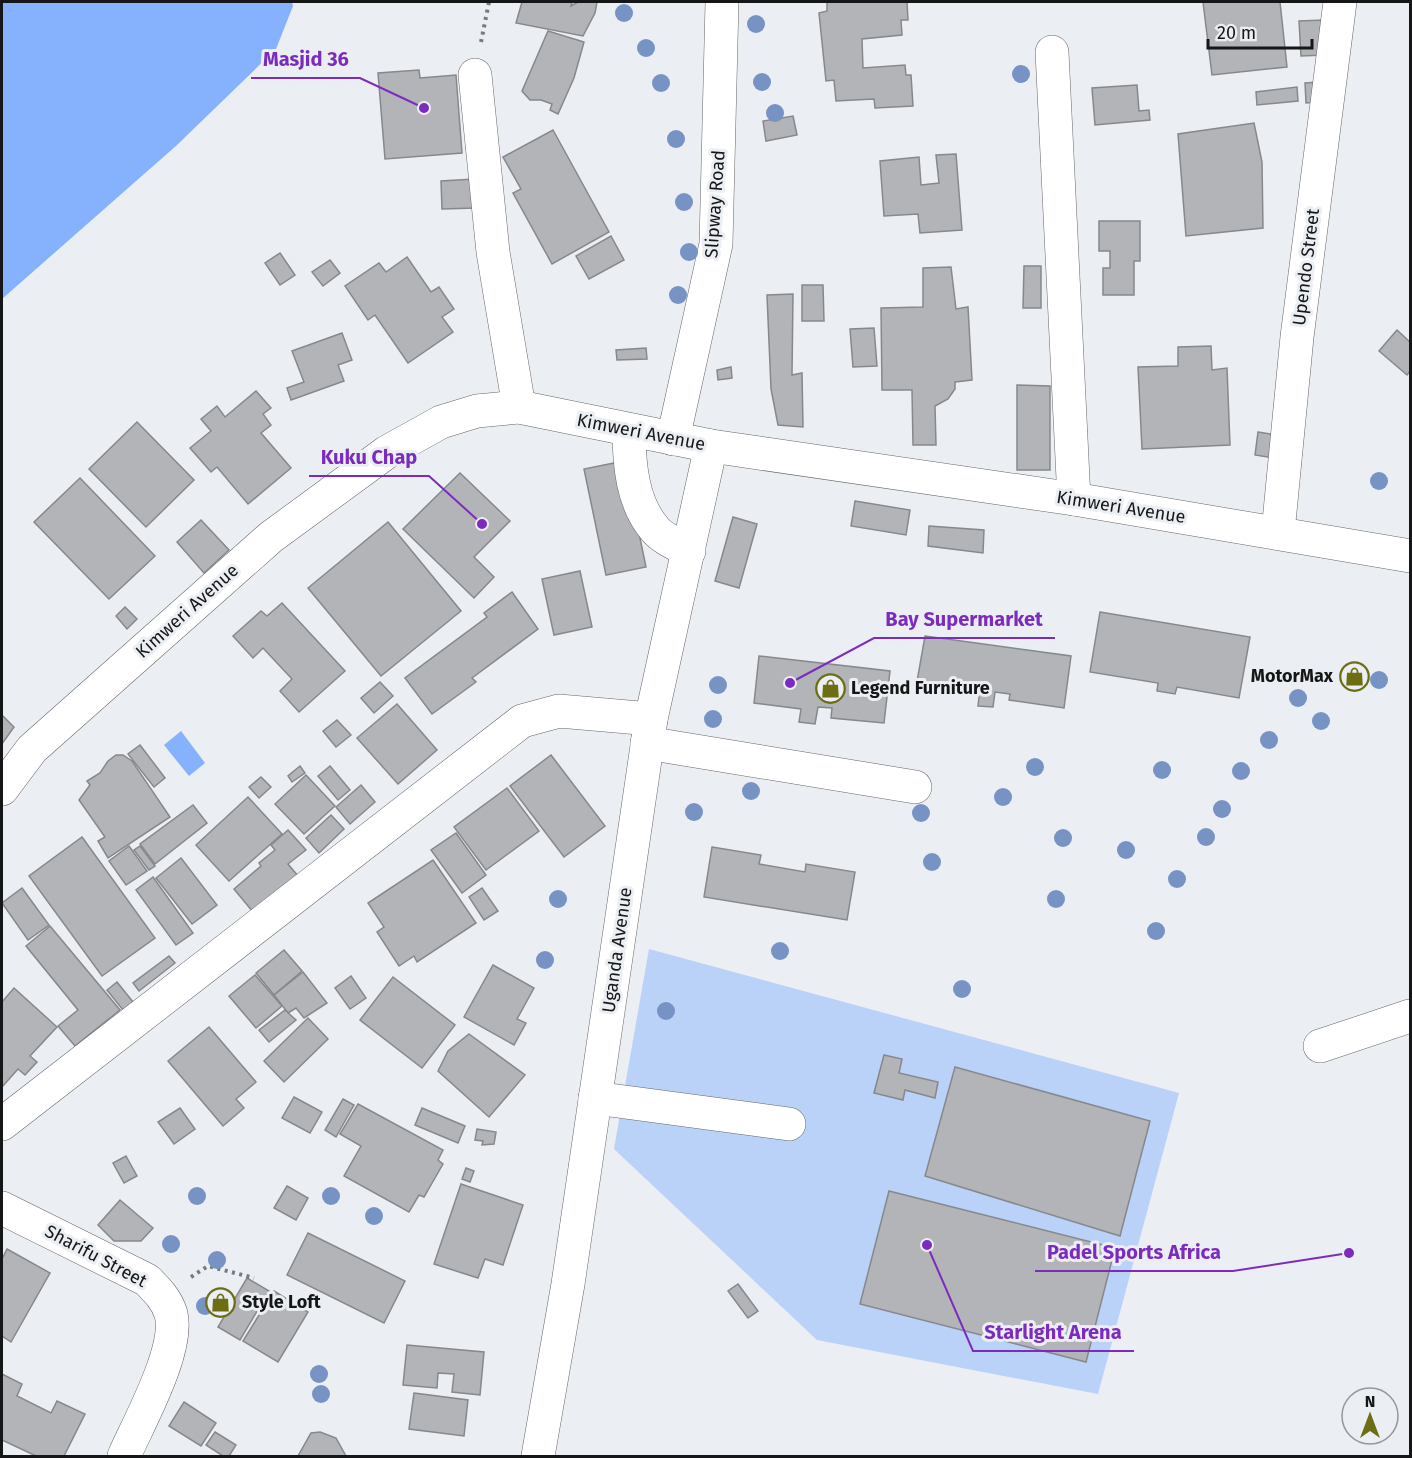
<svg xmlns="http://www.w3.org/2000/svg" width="1412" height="1458" font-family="'Fira Sans',sans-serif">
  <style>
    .green { fill: #bad1f8 }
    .water { fill: #85b1fd }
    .building { fill: #b2b4b8; stroke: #86888c; stroke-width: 1.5 }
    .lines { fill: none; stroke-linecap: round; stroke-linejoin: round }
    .minor-casing { stroke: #65676b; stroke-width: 34 }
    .path { stroke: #787a7c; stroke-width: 4; stroke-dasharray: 3 4.5; stroke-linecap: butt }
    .minor { stroke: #fff; stroke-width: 33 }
    .tree { fill: #7693c4 }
    .labels { text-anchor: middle; stroke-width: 6; stroke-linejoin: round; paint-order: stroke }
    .street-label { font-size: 18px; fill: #151617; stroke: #ebeef2 }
    .poi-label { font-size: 18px; font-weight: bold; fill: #151617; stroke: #ebeef2; text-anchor: start }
    .leader { fill: none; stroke: #7b2cbf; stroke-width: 2 }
    .callout-dot { fill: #7b2cbf; stroke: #ebeef2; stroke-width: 2 }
    .callout-label { font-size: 20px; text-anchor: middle; font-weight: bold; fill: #7b2cbf; stroke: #ebeef2; stroke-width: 6; stroke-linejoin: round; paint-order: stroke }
  </style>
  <rect width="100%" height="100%" fill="#ebeef2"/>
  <!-- green -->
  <path class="green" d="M 649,949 L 1179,1093 L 1098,1394 L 817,1340 L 614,1149 Z"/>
  <!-- water -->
  <g class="water">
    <path d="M 2,2 L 292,2 L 293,6 L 276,49 L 177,145 L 2,299 Z"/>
    <path d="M 181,731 L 205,763 L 189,776 L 164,745 Z"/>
  </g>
  <!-- building -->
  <g class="building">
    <path d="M 522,2 L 572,2 L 571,6 L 578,2 L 597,2 L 595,13 L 583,36 L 516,23 Z"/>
    <path d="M 827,2 L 907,2 L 908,20 L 901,20 L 902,35 L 862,39 L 863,68 L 905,65 L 906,75 L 911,75 L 913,106 L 875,108 L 874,99 L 836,101 L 834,80 L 826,81 L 819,13 L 827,11 Z"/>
    <path d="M 1203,2 L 1280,2 L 1287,67 L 1212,75 Z"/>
    <path d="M 1324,20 L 1325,55 L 1301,56 L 1299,21 Z"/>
    <path d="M 548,31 L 584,42 L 574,78 L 558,114 L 550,110 L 552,104 L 541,100 L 530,100 L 522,91 Z"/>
    <path d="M 419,70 L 420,78 L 456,75 L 462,153 L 385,159 L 378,73 Z"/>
    <path d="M 1319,82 L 1320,102 L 1306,103 L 1305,83 Z"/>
    <path d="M 1137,85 L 1139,111 L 1149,110 L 1150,120 L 1095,125 L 1092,88 Z"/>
    <path d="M 1297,87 L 1298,101 L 1257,105 L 1256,92 Z"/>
    <path d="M 793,116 L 797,135 L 766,141 L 763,121 Z"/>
    <path d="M 1254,123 L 1262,162 L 1263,228 L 1186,236 L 1178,134 Z"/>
    <path d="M 553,130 L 609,232 L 552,264 L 513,193 L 521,189 L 503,157 Z"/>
    <path d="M 956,154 L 962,230 L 920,233 L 918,214 L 884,216 L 880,161 L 919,157 L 921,185 L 939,183 L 936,155 Z"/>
    <path d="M 474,179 L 476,208 L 442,209 L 441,181 Z"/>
    <path d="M 1099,221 L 1140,221 L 1140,261 L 1134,261 L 1134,295 L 1103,295 L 1103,268 L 1110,268 L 1110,251 L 1099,251 Z"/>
    <path d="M 611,236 L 624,260 L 589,279 L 576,256 Z"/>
    <path d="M 280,253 L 295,275 L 280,285 L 265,263 Z"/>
    <path d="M 407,257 L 431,292 L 439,287 L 454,309 L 442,317 L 453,332 L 408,363 L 375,315 L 368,320 L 345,286 L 379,263 L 386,272 Z"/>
    <path d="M 330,260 L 340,273 L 323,286 L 312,272 Z"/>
    <path d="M 1024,266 L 1041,266 L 1041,308 L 1023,308 Z"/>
    <path d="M 951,267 L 956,309 L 968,307 L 972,380 L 955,382 L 955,389 L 948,399 L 935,406 L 936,445 L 913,445 L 912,390 L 882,390 L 881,308 L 923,307 L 923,268 Z"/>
    <path d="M 802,285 L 823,285 L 824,321 L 802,321 Z"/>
    <path d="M 793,294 L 792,375 L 802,373 L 803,427 L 778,425 L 771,389 L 767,295 Z"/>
    <path d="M 874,328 L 877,366 L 853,367 L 850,329 Z"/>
    <path d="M 1397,330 L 1410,342 L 1410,371 L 1407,375 L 1379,351 Z"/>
    <path d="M 342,333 L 352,360 L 338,365 L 344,381 L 291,400 L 287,388 L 304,382 L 292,351 Z"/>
    <path d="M 1211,346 L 1212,370 L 1227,368 L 1230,445 L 1142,449 L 1138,367 L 1178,366 L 1178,347 Z"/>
    <path d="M 646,348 L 647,359 L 617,360 L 616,350 Z"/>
    <path d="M 731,367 L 732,378 L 718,380 L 717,370 Z"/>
    <path d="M 1017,385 L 1050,386 L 1050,470 L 1017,470 Z"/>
    <path d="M 256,391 L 271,408 L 263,414 L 271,425 L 261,433 L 291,468 L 248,504 L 217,467 L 211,472 L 190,448 L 211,431 L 201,419 L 217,406 L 225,417 Z"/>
    <path d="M 137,422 L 194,480 L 146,527 L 89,469 Z"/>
    <path d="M 1258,432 L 1276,435 L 1273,458 L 1255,455 Z"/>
    <path d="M 624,461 L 646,567 L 606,575 L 584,469 Z"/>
    <path d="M 460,473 L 510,521 L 474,557 L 494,577 L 474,598 L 403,529 Z"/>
    <path d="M 80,478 L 155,556 L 109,599 L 34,522 Z"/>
    <path d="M 855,501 L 910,510 L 906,535 L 851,526 Z"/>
    <path d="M 733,517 L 757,524 L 739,588 L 715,581 Z"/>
    <path d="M 201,520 L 229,550 L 204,573 L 177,542 Z"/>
    <path d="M 388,522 L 461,611 L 381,676 L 308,588 Z"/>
    <path d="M 929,526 L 984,530 L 983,553 L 928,546 Z"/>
    <path d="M 580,571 L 592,627 L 554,635 L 542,579 Z"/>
    <path d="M 512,592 L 538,629 L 472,678 L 476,682 L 432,714 L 405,678 L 487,617 L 484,613 Z"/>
    <path d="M 282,603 L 345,671 L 299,712 L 280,691 L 292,679 L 263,648 L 253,658 L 233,636 L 261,611 L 267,616 Z"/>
    <path d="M 125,607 L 137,619 L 127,629 L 116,616 Z"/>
    <path d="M 1100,612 L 1250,637 L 1239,698 L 1177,687 L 1175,694 L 1157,691 L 1158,683 L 1090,672 Z"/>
    <path d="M 925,636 L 1071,656 L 1064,708 L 1009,700 L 1010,694 L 995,692 L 993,707 L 978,706 L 980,688 L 967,686 L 967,694 L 916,687 Z"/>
    <path d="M 759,656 L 890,671 L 884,723 L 831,718 L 832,708 L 818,707 L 815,724 L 799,722 L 801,709 L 754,703 Z"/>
    <path d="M 380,682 L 393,696 L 374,713 L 361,698 Z"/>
    <path d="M 397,704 L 437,750 L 398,784 L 357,738 Z"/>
    <path d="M 2,715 L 14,727 L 2,744 Z"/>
    <path d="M 337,720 L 351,735 L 336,747 L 323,731 Z"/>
    <path d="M 140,745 L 165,778 L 154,787 L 128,754 Z"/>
    <path d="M 116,755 L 123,755 L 132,761 L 170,817 L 108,858 L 98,841 L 105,837 L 79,800 L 90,785 L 87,781 L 100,773 L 108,761 Z"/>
    <path d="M 551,755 L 605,826 L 564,857 L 510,786 Z"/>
    <path d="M 300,766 L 305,773 L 292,782 L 288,776 Z"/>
    <path d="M 330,766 L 350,790 L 338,800 L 318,776 Z"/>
    <path d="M 306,775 L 335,806 L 304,834 L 275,804 Z"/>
    <path d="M 261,777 L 271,787 L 259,798 L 249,787 Z"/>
    <path d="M 361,785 L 375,802 L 350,824 L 336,807 Z"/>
    <path d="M 507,788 L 539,831 L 486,870 L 454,827 Z"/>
    <path d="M 248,797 L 282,834 L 229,881 L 196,845 Z"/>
    <path d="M 193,805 L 207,823 L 155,864 L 140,844 Z"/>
    <path d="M 331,815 L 344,829 L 319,853 L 306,838 Z"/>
    <path d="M 288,830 L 306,850 L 288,864 L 298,876 L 253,912 L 234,889 L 261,866 L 259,863 L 275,850 L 271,845 Z"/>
    <path d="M 456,833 L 486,875 L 462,893 L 431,850 Z"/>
    <path d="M 82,837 L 155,938 L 102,976 L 29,876 Z"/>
    <path d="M 129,846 L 147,871 L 126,885 L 109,861 Z"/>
    <path d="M 140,846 L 155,866 L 149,870 L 134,850 Z"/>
    <path d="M 712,847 L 761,855 L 759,864 L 805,872 L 806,864 L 855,872 L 847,920 L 704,897 Z"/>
    <path d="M 181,858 L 217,905 L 192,924 L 156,878 Z"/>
    <path d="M 433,860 L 476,923 L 417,962 L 414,956 L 399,966 L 377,932 L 384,927 L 368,903 Z"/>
    <path d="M 153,877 L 193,933 L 176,945 L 136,890 Z"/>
    <path d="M 22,888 L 49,925 L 28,940 L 2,903 Z"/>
    <path d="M 482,888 L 498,911 L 484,920 L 469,897 Z"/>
    <path d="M 50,926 L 120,1010 L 75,1046 L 58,1026 L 78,1010 L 26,946 Z"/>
    <path d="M 284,950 L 302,971 L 274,995 L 256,973 Z"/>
    <path d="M 169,956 L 175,963 L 139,991 L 133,983 Z"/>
    <path d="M 493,965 L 534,988 L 517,1019 L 526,1023 L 514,1045 L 464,1017 Z"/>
    <path d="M 303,972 L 327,1003 L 304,1018 L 296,1008 L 288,1013 L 274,995 Z"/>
    <path d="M 255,975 L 282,1006 L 256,1028 L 229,996 Z"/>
    <path d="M 351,976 L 366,998 L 350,1009 L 335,988 Z"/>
    <path d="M 393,977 L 455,1025 L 422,1068 L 360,1020 Z"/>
    <path d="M 117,982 L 133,1002 L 123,1010 L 107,990 Z"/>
    <path d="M 14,988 L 57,1027 L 30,1056 L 37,1062 L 25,1075 L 18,1069 L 2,1087 L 2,1002 Z"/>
    <path d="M 285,1010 L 296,1020 L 269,1042 L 259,1030 Z"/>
    <path d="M 308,1018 L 328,1039 L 284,1082 L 264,1061 Z"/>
    <path d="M 209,1027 L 256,1082 L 236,1099 L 244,1108 L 223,1126 L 168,1061 Z"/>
    <path d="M 469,1034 L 525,1075 L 489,1117 L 438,1071 L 448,1051 Z"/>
    <path d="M 884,1055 L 902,1059 L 899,1073 L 938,1082 L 935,1098 L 905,1090 L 903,1100 L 874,1093 Z"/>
    <path d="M 955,1067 L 1150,1121 L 1120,1236 L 925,1176 Z"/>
    <path d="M 294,1097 L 322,1112 L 310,1133 L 282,1118 Z"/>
    <path d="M 343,1099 L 354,1105 L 336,1137 L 325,1130 Z"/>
    <path d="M 358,1104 L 443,1150 L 438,1160 L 443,1164 L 424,1197 L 419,1195 L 409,1212 L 344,1176 L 361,1146 L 340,1134 Z"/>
    <path d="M 180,1108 L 195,1129 L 174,1144 L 158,1122 Z"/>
    <path d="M 422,1108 L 465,1126 L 458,1143 L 415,1125 Z"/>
    <path d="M 477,1129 L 496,1132 L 494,1144 L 482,1145 L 483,1141 L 475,1140 Z"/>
    <path d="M 126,1156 L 137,1176 L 124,1183 L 113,1163 Z"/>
    <path d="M 466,1168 L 474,1171 L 470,1182 L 462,1179 Z"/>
    <path d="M 461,1184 L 523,1205 L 503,1265 L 485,1259 L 478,1278 L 434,1264 Z"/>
    <path d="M 287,1186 L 308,1198 L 296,1220 L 274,1208 Z"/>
    <path d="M 889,1191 L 1115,1248 L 1086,1362 L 860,1304 Z"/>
    <path d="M 120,1200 L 153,1228 L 141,1241 L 114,1241 L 98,1225 Z"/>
    <path d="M 308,1233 L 405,1281 L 384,1323 L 287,1275 Z"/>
    <path d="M 7,1249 L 50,1273 L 11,1342 L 2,1336 L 2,1259 Z"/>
    <path d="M 247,1278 L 269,1291 L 240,1340 L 218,1327 Z"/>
    <path d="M 738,1284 L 758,1311 L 748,1318 L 728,1291 Z"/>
    <path d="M 274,1291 L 308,1312 L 278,1362 L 243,1341 Z"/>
    <path d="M 407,1345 L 484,1352 L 480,1395 L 452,1392 L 454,1374 L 438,1373 L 437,1388 L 403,1385 Z"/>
    <path d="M 2,1374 L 22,1384 L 17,1396 L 51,1413 L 57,1401 L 85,1414 L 64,1456 L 36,1456 L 2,1440 Z"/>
    <path d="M 414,1393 L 468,1400 L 464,1436 L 409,1429 Z"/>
    <path d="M 184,1402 L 216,1423 L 201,1446 L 169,1426 Z"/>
    <path d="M 215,1432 L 236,1445 L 229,1456 L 223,1456 L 206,1445 Z"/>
    <path d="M 320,1432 L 336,1438 L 346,1456 L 298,1456 L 311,1433 Z"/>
  </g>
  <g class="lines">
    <defs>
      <g id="minor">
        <path d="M 1052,52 L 1074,499"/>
        <path d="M 475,75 L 493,252 L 519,407"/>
        <path d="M 629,430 C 629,463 632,502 654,528 C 661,538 678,545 689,551"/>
        <path d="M 673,439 L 716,244 L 722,2"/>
        <path d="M 1278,532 L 1297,337 L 1340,2"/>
        <path d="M 647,743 L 915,787"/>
        <path d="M 2,789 L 32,749 L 271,537 L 387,452 L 441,422 L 477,411 L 519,407 L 711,446 L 1074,499 L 1410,556"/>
        <path d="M 1320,1046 L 1410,1016"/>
        <path d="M 595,1098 L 789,1124"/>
        <path d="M 2,1124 L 522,721 L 559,711 L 651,719"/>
        <path d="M 2,1208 L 147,1280 C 157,1290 167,1300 171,1314 C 180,1349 139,1422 124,1456"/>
        <path d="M 538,1456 L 568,1284 L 651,719 L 711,446"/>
      </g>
    </defs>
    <!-- minor casing -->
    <use href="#minor" class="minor-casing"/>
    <!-- path -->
    <g class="path">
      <path d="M 481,42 L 489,2"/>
      <path d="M 191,1277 L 208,1266 L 254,1278"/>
    </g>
    <!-- minor -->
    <use href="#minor" class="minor"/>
  </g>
  <!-- trees -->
  <g class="tree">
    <circle cx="624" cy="13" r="9"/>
    <circle cx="756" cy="24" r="9"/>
    <circle cx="646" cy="48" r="9"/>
    <circle cx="1021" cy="74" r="9"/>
    <circle cx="762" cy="82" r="9"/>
    <circle cx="661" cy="83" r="9"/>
    <circle cx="775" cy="113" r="9"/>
    <circle cx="676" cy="139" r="9"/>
    <circle cx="684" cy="202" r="9"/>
    <circle cx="689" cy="252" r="9"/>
    <circle cx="678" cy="295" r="9"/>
    <circle cx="1379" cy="481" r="9"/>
    <circle cx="1379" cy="680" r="9"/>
    <circle cx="718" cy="685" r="9"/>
    <circle cx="1298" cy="698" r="9"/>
    <circle cx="713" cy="719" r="9"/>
    <circle cx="1321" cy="721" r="9"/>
    <circle cx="1269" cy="740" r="9"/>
    <circle cx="1035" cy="767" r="9"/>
    <circle cx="1162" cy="770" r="9"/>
    <circle cx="1241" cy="771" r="9"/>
    <circle cx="751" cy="791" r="9"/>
    <circle cx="1003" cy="797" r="9"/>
    <circle cx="1222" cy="809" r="9"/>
    <circle cx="694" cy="812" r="9"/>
    <circle cx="921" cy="813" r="9"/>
    <circle cx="1206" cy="837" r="9"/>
    <circle cx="1063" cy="838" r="9"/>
    <circle cx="1126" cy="850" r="9"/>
    <circle cx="932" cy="862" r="9"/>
    <circle cx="1177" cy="879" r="9"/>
    <circle cx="558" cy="899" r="9"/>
    <circle cx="1056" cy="899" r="9"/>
    <circle cx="1156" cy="931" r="9"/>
    <circle cx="780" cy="951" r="9"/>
    <circle cx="545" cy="960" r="9"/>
    <circle cx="962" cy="989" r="9"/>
    <circle cx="666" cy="1011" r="9"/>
    <circle cx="197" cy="1196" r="9"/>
    <circle cx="331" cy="1196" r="9"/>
    <circle cx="374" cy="1216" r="9"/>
    <circle cx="171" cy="1244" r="9"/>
    <circle cx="217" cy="1260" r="9"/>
    <circle cx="205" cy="1306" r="9"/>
    <circle cx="319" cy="1374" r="9"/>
    <circle cx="321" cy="1394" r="9"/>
  </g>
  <!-- icons -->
  <defs>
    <symbol id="shop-ring" viewBox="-11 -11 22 22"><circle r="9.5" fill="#ebeef2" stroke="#6d6e11" stroke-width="1.5"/><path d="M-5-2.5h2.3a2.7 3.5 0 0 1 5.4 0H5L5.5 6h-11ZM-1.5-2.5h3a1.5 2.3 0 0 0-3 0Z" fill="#6d6e11"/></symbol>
  </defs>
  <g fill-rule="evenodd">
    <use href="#shop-ring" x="1338" y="660" width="33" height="33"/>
    <use href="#shop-ring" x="814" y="672" width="33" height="33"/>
    <use href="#shop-ring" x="204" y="1286" width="33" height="33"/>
  </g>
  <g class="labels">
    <!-- street labels -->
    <g class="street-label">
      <text transform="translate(715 204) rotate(-86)" y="6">Slipway Road</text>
      <text transform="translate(1306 267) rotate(-83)" y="6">Upendo Street</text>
      <text transform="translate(641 432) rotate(11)" y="6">Kimweri Avenue</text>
      <text transform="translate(1121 507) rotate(9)" y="6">Kimweri Avenue</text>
      <text transform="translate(187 611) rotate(-42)" y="6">Kimweri Avenue</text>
      <text transform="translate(617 950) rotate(-82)" y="6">Uganda Avenue</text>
      <text transform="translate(96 1256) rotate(28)" y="6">Sharifu Street</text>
    </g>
    <!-- poi labels -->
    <g class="poi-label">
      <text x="1333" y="682" text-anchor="end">MotorMax</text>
      <text x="851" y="694">Legend Furniture</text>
      <text x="242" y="1308">Style Loft</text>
    </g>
  </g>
  <!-- callouts -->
  <path class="leader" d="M424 108L360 78H251M482 524L429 476H309M790 683L874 638H1055M1349 1253L1233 1271H1035M927 1245L973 1351H1134"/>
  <g class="callout-dot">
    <circle cx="424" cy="108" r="6"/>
    <circle cx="482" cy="524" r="6"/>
    <circle cx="790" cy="683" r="6"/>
    <circle cx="1349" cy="1253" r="6"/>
    <circle cx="927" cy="1245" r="6"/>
  </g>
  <g class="callout-label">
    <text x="306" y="66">Masjid 36</text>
    <text x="369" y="464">Kuku Chap</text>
    <text x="964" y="626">Bay Supermarket</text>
    <text x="1134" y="1259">Padel Sports Africa</text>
    <text x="1053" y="1339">Starlight Arena</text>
  </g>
  <!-- border -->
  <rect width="1412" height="1458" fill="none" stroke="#151617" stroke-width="6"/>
  <!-- north arrow -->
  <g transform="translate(1370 1416)"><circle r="28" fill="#ebeef2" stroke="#95989a" stroke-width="1.5"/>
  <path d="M0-4.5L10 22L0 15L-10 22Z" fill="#6d6e11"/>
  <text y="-9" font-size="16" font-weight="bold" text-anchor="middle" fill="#151617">N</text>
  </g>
  <!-- scale -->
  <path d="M1208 39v9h104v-9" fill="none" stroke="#151617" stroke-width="3"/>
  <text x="1217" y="39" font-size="18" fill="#151617" stroke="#ebeef2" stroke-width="4.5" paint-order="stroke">20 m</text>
</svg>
